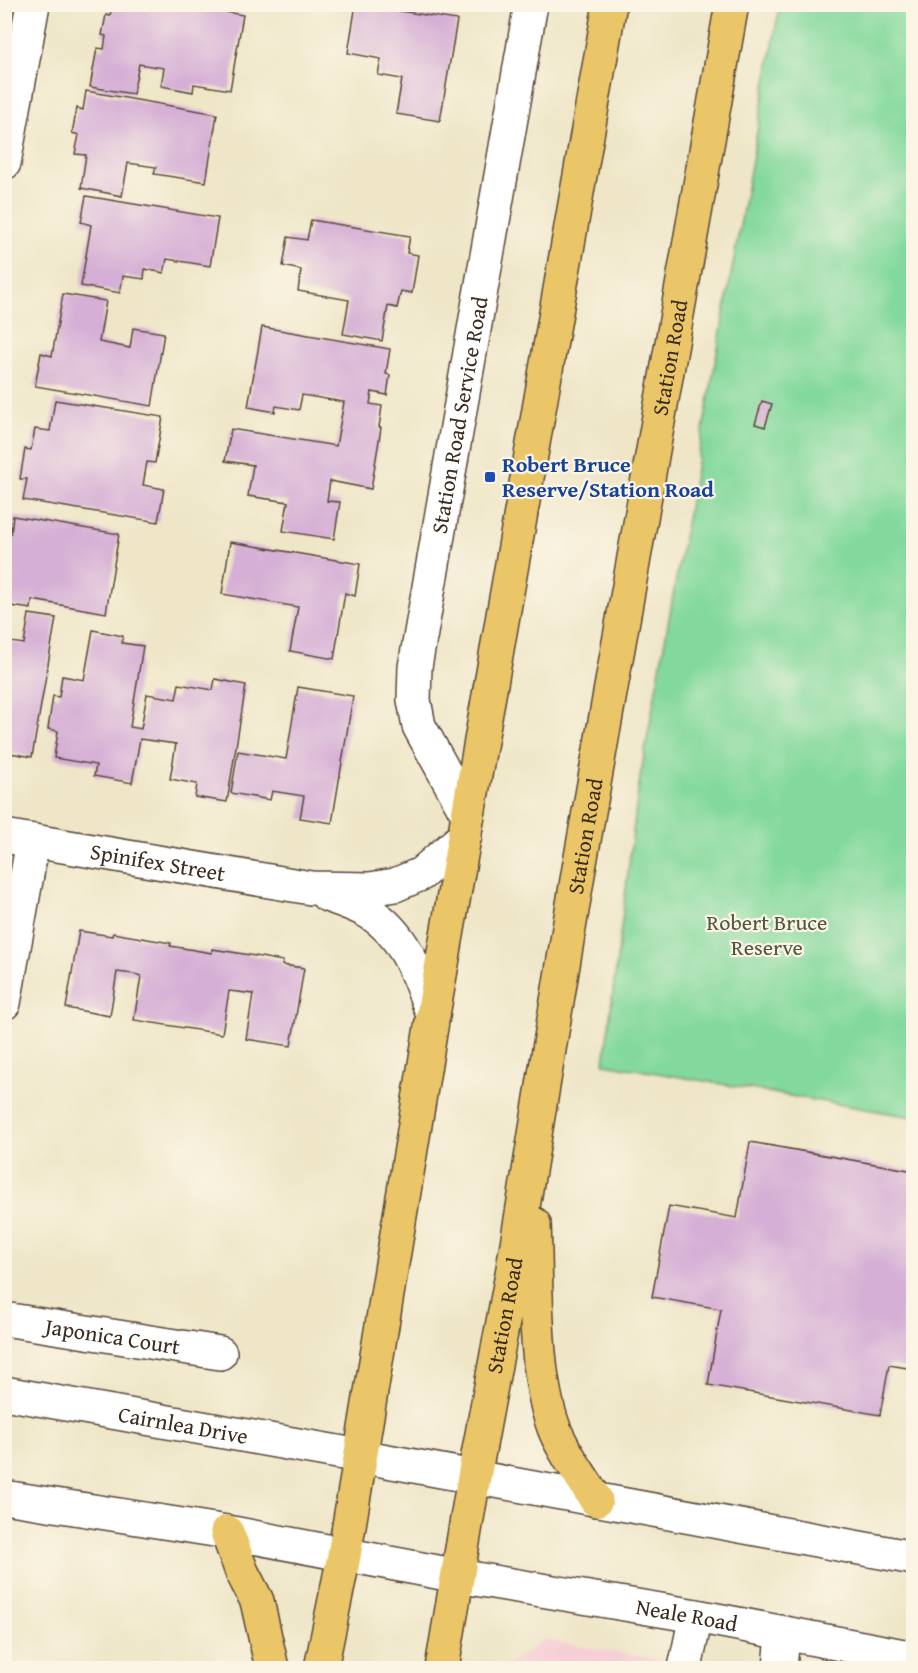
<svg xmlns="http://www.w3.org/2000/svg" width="918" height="1673" font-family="'Gentium Book Plus',serif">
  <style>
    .built { fill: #f6cfd6 }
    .green { fill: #83d99d; stroke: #5f825e; stroke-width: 1.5 }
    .building { fill: #d5afd5 }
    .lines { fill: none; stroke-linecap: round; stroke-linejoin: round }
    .minor-casing { stroke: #564638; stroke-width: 36 }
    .major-casing { stroke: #564638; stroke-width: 36 }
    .minor { stroke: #fff; stroke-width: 33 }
    .major { stroke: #eac669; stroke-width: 33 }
    .transit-dot { fill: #1a4fb4; stroke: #fcf5e5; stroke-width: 2 }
    .labels { text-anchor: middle; stroke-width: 4.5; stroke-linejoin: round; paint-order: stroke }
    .street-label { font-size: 22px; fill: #3b2a1e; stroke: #fcf5e5 }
    .transit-label { font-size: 22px; font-weight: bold; fill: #164399; stroke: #fcf5e5; text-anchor: start }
    .park-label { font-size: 22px; fill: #4d563e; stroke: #fcf5e5 }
  </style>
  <rect width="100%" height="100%" fill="#fcf5e5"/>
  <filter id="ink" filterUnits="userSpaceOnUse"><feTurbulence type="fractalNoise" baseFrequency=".0167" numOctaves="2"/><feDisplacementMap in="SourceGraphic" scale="12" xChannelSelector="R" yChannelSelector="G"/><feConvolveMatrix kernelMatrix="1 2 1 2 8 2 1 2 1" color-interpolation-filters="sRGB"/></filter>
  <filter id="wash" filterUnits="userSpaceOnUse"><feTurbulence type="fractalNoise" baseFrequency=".008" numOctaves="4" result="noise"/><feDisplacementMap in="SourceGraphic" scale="24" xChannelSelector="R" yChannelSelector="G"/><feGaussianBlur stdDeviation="1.35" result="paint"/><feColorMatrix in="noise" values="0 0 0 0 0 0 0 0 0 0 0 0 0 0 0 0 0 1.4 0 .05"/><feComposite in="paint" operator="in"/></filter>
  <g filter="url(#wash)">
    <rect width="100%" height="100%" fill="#efe6c8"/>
    <!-- built -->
    <path class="built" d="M 543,1640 L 711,1668 L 504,1668 Z"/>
    <!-- green -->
    <path class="green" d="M 780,5 L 913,5 L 913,1117 L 604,1064 L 639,784 Z"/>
    <g id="blocks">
      <!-- building -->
      <g class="building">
        <path d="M 112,4 L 180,4 L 243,15 L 230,90 L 194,84 L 193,92 L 161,86 L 164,68 L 139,64 L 133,94 L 90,87 L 97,48 L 104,49 L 106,36 L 102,35 L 106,15 L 110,16 Z"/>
        <path d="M 356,4 L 457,20 L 440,121 L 396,114 L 402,79 L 378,75 L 381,59 L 348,53 Z"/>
        <path d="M 401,4 L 447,4 L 445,13 Z"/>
        <path d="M 86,91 L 217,114 L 206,182 L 154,174 L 156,167 L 128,163 L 122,196 L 81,188 L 86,155 L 75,154 L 79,135 L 72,133 L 77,108 L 83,110 Z"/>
        <path d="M 86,196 L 218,218 L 210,266 L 167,259 L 164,273 L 145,269 L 144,279 L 123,276 L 120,293 L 81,286 L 91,225 L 81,222 Z"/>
        <path d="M 311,220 L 410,236 L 407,253 L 418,255 L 412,293 L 401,291 L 397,308 L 388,306 L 382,341 L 343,334 L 349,300 L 298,291 L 301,270 L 283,266 L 288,237 L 307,240 Z"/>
        <path d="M 63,294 L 106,301 L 99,342 L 130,348 L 133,328 L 164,333 L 152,406 L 35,386 L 41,353 L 52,356 Z"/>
        <path d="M 262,327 L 390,349 L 386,374 L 390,375 L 387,395 L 372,392 L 370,404 L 382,406 L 379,427 L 381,428 L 371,489 L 330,481 L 327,501 L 340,502 L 334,539 L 283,531 L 288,502 L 248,496 L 253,465 L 225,461 L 231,429 L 336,446 L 344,402 L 302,395 L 299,410 L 276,406 L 275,412 L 248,407 Z"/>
        <path d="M 55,400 L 163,417 L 155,463 L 147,462 L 143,485 L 164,489 L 158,522 L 23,500 L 27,479 L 20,479 L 25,449 L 31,450 L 35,429 L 50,431 Z"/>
        <path d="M 762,401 L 772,404 L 765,427 L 755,424 Z"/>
        <path d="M 13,516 L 119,534 L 106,613 L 32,600 L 31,609 L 4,605 L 4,567 L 7,551 L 4,550 L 4,531 L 11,533 Z"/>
        <path d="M 230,542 L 360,564 L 355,596 L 345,593 L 334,659 L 290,651 L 298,607 L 222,594 Z"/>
        <path d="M 29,614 L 56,618 L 32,757 L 10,753 L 10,759 L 4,758 L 4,641 L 24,644 Z"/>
        <path d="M 93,630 L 123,636 L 122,643 L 143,646 L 130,727 L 141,729 L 147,694 L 176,699 L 179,684 L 213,690 L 215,679 L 246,685 L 227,802 L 195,797 L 197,784 L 170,779 L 176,744 L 140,739 L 132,783 L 94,776 L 96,765 L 54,758 L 58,731 L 48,729 L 53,696 L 59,697 L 62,676 L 84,680 Z"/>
        <path d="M 298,687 L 353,696 L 332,823 L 300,818 L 304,796 L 272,791 L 270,800 L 231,793 L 238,751 L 286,759 Z"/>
        <path d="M 79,931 L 112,936 L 113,933 L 171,943 L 170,946 L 212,953 L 212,949 L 244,954 L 283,961 L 282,965 L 304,968 L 291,1046 L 246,1039 L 253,994 L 238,992 L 229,991 L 222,1034 L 134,1020 L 141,976 L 134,974 L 117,972 L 110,1016 L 66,1008 Z"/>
        <path d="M 750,1142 L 914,1171 L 914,1369 L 889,1365 L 880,1415 L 708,1385 L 721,1309 L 652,1297 L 669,1206 L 737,1218 Z"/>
      </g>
    </g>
  </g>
  <g filter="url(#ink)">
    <use href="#blocks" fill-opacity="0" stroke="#564638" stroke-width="1.5"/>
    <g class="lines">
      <defs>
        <g id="minor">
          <path d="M 4,163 L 33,4"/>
          <path id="s1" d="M 468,815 L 419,726 L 414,700 L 415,667 L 531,4"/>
          <path id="s2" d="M 4,836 L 311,888 L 370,889 L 395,885 L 421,874 L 465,836"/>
          <path d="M 327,895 C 341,900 357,905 370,913 C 406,935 419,978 433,1015"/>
          <path d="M 4,1003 L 33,841"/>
          <path id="s3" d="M 4,1319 L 220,1353"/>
          <path id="s4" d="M 4,1393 L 360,1456 L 914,1558"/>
          <path id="s5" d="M 4,1497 L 227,1532 L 458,1576 L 696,1616 L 914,1658"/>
          <path d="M 685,1668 L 696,1616"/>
          <path d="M 780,1668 L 783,1634"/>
        </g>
        <g id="major">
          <path d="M 534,1224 C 537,1285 533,1372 554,1428 C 563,1452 583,1478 596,1500"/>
          <path d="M 227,1532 L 242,1572 L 257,1601 L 272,1668"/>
          <path d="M 321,1668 L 344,1556 L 433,1015 L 610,4"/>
          <path id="s6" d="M 442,1668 L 474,1477 L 512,1274 L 578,874 L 732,4"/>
        </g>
      </defs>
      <!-- minor casing -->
      <use href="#minor" class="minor-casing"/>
      <!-- major casing -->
      <use href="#major" class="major-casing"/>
      <!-- minor -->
      <use href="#minor" class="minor"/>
      <!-- major -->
      <use href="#major" class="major"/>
    </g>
  </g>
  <!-- markers -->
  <rect class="transit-dot" x="484" y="471" width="12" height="12" rx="3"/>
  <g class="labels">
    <!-- street labels -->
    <g class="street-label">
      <text dy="8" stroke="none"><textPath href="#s6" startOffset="1330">Station Road</textPath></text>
      <text dy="8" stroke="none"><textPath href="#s1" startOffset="417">Station Road Service Road</textPath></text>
      <text dy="8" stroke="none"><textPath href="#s6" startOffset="844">Station Road</textPath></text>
      <text dy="8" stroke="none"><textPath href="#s2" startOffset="156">Spinifex Street</textPath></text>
      <text dy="8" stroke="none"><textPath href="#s6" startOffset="358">Station Road</textPath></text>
      <text dy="8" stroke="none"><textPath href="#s3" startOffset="110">Japonica Court</textPath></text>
      <text dy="8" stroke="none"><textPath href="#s4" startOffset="182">Cairnlea Drive</textPath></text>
      <text dy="8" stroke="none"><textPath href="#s5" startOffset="693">Neale Road</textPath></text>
    </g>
    <!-- transit labels -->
    <g class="transit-label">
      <text x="502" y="472">Robert Bruce<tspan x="502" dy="25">Reserve/Station Road</tspan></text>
    </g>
    <!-- park labels -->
    <g class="park-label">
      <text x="767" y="930">Robert Bruce<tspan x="767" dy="25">Reserve</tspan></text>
    </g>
  </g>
  <!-- margin -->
  <rect width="918" height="1673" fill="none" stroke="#fcf5e5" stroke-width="24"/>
</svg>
